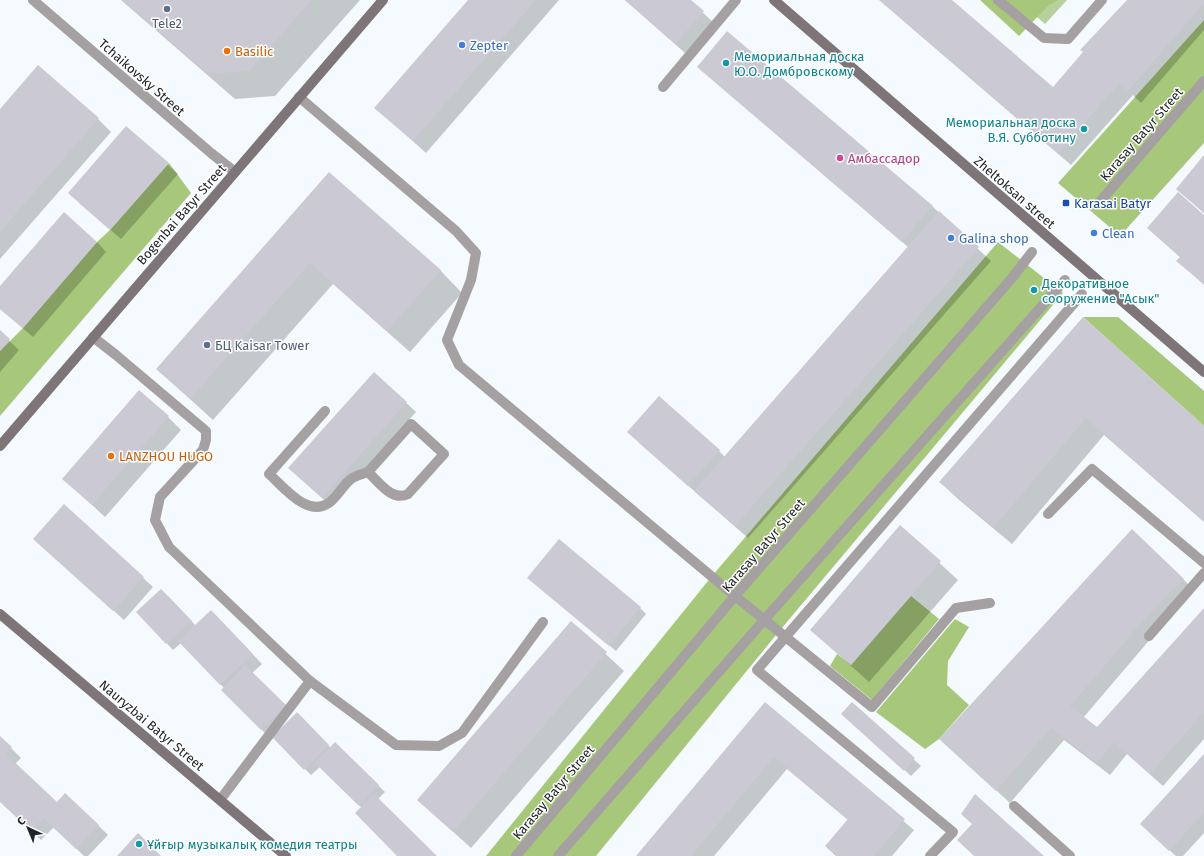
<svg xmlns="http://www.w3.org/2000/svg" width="1204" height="856" font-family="'Fira Sans',sans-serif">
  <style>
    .green { fill: #b8d19b }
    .forest { fill: #a7c87b }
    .shadow { fill: #0003 }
    .building { fill: #cbcad4 }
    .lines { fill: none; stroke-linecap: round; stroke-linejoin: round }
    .lane { stroke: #a5a0a1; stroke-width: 10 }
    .street { stroke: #a5a0a1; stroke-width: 10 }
    .secondary { stroke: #7d7577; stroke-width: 10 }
    .service-dot { fill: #5c6f8a; stroke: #fff; stroke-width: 1.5 }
    .shop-dot { fill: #3f7fe0; stroke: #fff; stroke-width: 1.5 }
    .food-dot { fill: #e8710a; stroke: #fff; stroke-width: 1.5 }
    .culture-dot { fill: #0f9aa8; stroke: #fff; stroke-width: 1.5 }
    .hotel-dot { fill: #d1479c; stroke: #fff; stroke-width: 1.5 }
    .transit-dot { fill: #1a4fb4; stroke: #fff; stroke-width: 1.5 }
    .labels { text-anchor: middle; stroke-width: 3; stroke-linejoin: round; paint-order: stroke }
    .service-label { font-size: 13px; fill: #4e5e75; stroke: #fff }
    .shop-label { font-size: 13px; fill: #366cbe; stroke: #fff; text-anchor: start }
    .food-label { font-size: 13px; fill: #c56008; stroke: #fff; text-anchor: start }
    .culture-label { font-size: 13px; fill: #0d838f; stroke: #fff; text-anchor: start }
    .street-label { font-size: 13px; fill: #222528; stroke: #fff }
    .hotel-label { font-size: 13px; fill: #b23c85; stroke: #fff; text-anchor: start }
    .transit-label { font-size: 13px; fill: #164399; stroke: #fff; text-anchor: start }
  </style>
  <rect width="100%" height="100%" fill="#f4fafe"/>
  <!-- green -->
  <path class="green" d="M 1035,0 L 1067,0 L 1045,24 L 1027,8 Z"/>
  <!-- forest -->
  <g class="forest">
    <path d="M 980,0 L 1059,0 L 1049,5 L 1019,36 Z"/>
    <path d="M 1204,20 L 1204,143 L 1120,236 L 1058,183 Z"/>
    <path d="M 169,163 L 191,193 L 0,416 L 0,351 L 23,328 L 97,242 L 110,230 Z"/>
    <path d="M 998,242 L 1063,293 L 776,635 L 596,856 L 486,856 L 712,576 Z"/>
    <path d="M 1083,317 L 1118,317 L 1204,391 L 1204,426 Z"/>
    <path d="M 911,596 L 939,619 L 872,700 L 830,666 L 837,654 L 851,665 Z"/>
    <path d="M 955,619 L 969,627 L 948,661 L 947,685 L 969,705 L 939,739 L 925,749 L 876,712 Z"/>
  </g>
  <!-- shadow -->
  <g class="shadow">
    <path d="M 121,0 L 360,0 L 275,96 L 235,99 Z"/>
    <path d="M 470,0 L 559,0 L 426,153 L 376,108 Z"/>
    <path d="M 625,0 L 689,0 L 713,22 L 685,53 Z"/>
    <path d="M 879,0 L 950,0 L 1053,88 L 1128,0 L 1204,0 L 1204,30 L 1141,103 L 1133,95 L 1071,165 Z"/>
    <path d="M 727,33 L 933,207 L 991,261 L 748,538 L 638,442 L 719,451 L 725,457 L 908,247 L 698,67 Z"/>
    <path d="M 0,110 L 98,119 L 111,132 L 0,259 Z"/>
    <path d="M 127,128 L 178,174 L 121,239 L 79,203 Z"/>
    <path d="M 1204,156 L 1204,213 L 1177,189 Z"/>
    <path d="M 329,173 L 440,270 L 462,293 L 410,352 L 333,284 L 213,420 L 157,369 Z"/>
    <path d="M 1204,216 L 1204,285 L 1178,261 L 1181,258 L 1148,228 Z"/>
    <path d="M 97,242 L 106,252 L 33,337 L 0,309 L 0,287 Z"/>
    <path d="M 1083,319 L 1204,427 L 1204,522 L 1104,435 L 1012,544 L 958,499 L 940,482 Z"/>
    <path d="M 0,332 L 19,350 L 0,372 Z"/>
    <path d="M 374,373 L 416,412 L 332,507 L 299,477 Z"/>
    <path d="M 168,417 L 181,430 L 105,517 L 64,479 Z"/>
    <path d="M 64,506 L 153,587 L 124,620 L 44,548 Z"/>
    <path d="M 900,527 L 958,580 L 869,682 L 811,630 Z"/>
    <path d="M 528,578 L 640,608 L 646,614 L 616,651 Z"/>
    <path d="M 1183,579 L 1193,589 L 1083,718 L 1098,728 L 1204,609 L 1204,739 L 1163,786 L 1127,754 L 1110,775 L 1064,740 L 1010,803 L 940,739 Z"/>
    <path d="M 168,596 L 196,626 L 221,621 L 262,664 L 252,673 L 292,712 L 268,736 L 222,690 L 224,688 L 181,643 L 173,650 L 138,612 Z"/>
    <path d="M 571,622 L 624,671 L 471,848 L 418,800 Z"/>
    <path d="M 765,703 L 914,830 L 892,856 L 836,856 L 826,846 L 848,820 L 787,769 L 714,856 L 637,856 Z"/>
    <path d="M 852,703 L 921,766 L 911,776 L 849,720 Z"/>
    <path d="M 297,714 L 331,748 L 335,743 L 385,792 L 378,799 L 435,856 L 399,856 L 362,808 L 320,767 L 311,775 L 273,737 Z"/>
    <path d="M 0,737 L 21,758 L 15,764 L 57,803 L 98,825 L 108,835 L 88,856 L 84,856 L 54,827 L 41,840 L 0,801 Z"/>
    <path d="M 1204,755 L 1204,833 L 1183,856 L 1176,856 L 1151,834 Z"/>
  </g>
  <!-- building -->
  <g class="building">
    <path d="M 123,0 L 312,0 L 249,71 L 208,74 Z"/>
    <path d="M 468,0 L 536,0 L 413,141 L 374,108 Z"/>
    <path d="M 625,0 L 691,0 L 704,11 L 675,44 Z"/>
    <path d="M 880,0 L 952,0 L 1053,87 L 1083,52 L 1080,50 L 1127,0 L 1204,0 L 1204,3 L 1128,91 L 1119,84 L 1058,153 Z"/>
    <path d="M 727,31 L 933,206 L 902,242 L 697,67 Z"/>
    <path d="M 38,65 L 99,118 L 0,232 L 0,109 Z"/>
    <path d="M 126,126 L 169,163 L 110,230 L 68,193 Z"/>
    <path d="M 1204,155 L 1204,213 L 1176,189 Z"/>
    <path d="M 329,172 L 441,270 L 387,331 L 310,263 L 190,399 L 156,369 Z"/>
    <path d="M 1178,192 L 1204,215 L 1204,284 L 1176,261 L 1180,257 L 1147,228 Z"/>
    <path d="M 939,211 L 979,247 L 735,526 L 694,491 Z"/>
    <path d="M 64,212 L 97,242 L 23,328 L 0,309 L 0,286 Z"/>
    <path d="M 1083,317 L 1204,426 L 1204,521 L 1086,418 L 994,527 L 939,482 Z"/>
    <path d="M 0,330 L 10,339 L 0,351 Z"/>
    <path d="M 374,372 L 407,402 L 322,498 L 288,468 Z"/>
    <path d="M 139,390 L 169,416 L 92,505 L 62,479 Z"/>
    <path d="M 659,396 L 720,450 L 688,486 L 627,432 Z"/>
    <path d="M 64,504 L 144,577 L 113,611 L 33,539 Z"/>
    <path d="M 900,525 L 941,561 L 851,665 L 810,630 Z"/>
    <path d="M 1132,529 L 1184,579 L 1149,614 L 1070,706 L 1097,727 L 1204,608 L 1204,712 L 1150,774 L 1114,742 L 1097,763 L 1051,728 L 996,791 L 939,739 Z"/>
    <path d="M 559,539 L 641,607 L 609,646 L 527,578 Z"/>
    <path d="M 161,589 L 192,621 L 166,644 L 136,612 Z"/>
    <path d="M 211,610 L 253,654 L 220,685 L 178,641 Z"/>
    <path d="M 571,621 L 607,652 L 453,832 L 417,800 Z"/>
    <path d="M 245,665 L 286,705 L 261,730 L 221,690 Z"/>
    <path d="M 765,702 L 905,819 L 874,856 L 836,856 L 825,846 L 848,819 L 774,757 L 691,856 L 636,856 Z"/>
    <path d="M 852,702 L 915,758 L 904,771 L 841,714 Z"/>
    <path d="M 297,712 L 329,745 L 304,770 L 272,737 Z"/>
    <path d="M 0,736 L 12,747 L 6,754 L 57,802 L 65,793 L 99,825 L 76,849 L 43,818 L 31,831 L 0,802 Z"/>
    <path d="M 335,742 L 379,785 L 359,806 L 315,763 Z"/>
    <path d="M 1204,754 L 1204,813 L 1169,851 L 1140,824 Z"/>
    <path d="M 374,794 L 437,856 L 397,856 L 355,813 Z"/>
    <path d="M 975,794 L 1044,856 L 974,856 L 957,840 L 972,824 L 961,814 Z"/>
    <path d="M 138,833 L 161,856 L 117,856 Z"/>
  </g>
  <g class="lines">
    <!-- lane -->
    <g class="lane">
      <path d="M 998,0 L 1044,38 L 1068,39 L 1102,0"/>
      <path d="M 663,87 L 736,0"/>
      <path d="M 299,97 L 456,231 L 476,253 L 471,280 L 447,340 L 459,365 L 735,596 L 872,707 L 956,608 L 990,603"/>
      <path d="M 93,337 L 116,355 L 206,431 L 206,440 L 203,450 L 160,497 L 155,520 L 169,547 L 310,681"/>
      <path d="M 325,411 L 269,474 C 284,487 308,519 330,502 C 338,496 343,485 351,479 C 355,476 363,474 368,472"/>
      <path d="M 411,424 L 444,454 L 408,494 C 392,502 379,482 368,472 Z"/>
      <path d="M 1048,514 L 1092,469 L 1204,563"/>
      <path d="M 1149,636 L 1204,573"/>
      <path d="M 220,800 L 310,681 L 396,745 L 439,746 L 462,733 L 543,622"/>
      <path d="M 1014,806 L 1070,856"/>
      <path d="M 930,856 L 953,832 L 757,670 L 1082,294"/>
    </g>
    <!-- street -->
    <g class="street">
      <path d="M 33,0 L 211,153 L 235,172"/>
      <path d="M 1098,204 L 1204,81"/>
      <path d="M 516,856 L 735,596 L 1012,278 L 1032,252"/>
      <path d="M 558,856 L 765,619 L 1065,280"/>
    </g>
    <!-- secondary -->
    <g class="secondary">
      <path d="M 774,0 L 1204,372"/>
      <path d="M 0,446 L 383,0"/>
      <path d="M 0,614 L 286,856"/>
    </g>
  </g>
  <!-- markers -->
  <g class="service-dot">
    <circle cx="167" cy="9" r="4"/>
    <circle cx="207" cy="345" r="4"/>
  </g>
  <g class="shop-dot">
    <circle cx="462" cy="45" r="4"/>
    <circle cx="1094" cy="233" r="4"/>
    <circle cx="951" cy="238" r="4"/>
  </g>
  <g class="food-dot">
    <circle cx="227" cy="51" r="4"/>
    <circle cx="111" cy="456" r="4"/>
  </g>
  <g class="culture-dot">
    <circle cx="726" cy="63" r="4"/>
    <circle cx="1084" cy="129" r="4"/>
    <circle cx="1034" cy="290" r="4"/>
    <circle cx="139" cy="844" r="4"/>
  </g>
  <circle class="hotel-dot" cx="840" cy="158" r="4"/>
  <rect class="transit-dot" x="1062" y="199" width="8" height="8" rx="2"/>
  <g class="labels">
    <!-- service labels -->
    <g class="service-label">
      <text x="167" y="28">Tele2</text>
      <text x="215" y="350" text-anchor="start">БЦ Kaisar Tower</text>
    </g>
    <!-- shop labels -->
    <g class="shop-label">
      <text x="470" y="50">Zepter</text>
      <text x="1102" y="238">Clean</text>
      <text x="959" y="243">Galina shop</text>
    </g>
    <!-- food labels -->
    <g class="food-label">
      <text x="235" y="56">Basilic</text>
      <text x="119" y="461">LANZHOU HUGO</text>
    </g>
    <!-- culture labels -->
    <g class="culture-label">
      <text x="734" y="61">Мемориальная доска<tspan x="734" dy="15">Ю.О. Домбровскому</tspan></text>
      <text x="1076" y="127" text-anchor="end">Мемориальная доска<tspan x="1076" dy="15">В.Я. Субботину</tspan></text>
      <text x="1042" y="288">Декоративное<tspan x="1042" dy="15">сооружение "Асык"</tspan></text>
      <text x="147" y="849">Ұйғыр музыкалық комедия театры</text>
    </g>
    <!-- street labels -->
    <g class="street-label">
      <text transform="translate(142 77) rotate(41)" y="5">Tchaikovsky Street</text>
      <text transform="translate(1141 134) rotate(-49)" y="5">Karasay Batyr Street</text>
      <text transform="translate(1015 192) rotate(41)" y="5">Zheltoksan street</text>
      <text transform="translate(181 214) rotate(-49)" y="5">Bogenbai Batyr Street</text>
      <text transform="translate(763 545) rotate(-49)" y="5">Karasay Batyr Street</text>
      <text transform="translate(152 725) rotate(40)" y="5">Nauryzbai Batyr Street</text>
      <text transform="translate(553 792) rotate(-50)" y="5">Karasay Batyr Street</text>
    </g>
    <!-- hotel labels -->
    <g class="hotel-label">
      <text x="848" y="163">Амбассадор</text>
    </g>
    <!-- transit labels -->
    <g class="transit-label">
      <text x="1074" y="208">Karasai Batyr</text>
    </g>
  </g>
  <!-- north arrow -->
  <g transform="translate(28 828) rotate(316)" stroke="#ffffff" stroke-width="3" paint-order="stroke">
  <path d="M0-3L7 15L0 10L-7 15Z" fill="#222528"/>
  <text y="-6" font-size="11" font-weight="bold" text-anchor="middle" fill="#222528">С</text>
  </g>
</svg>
